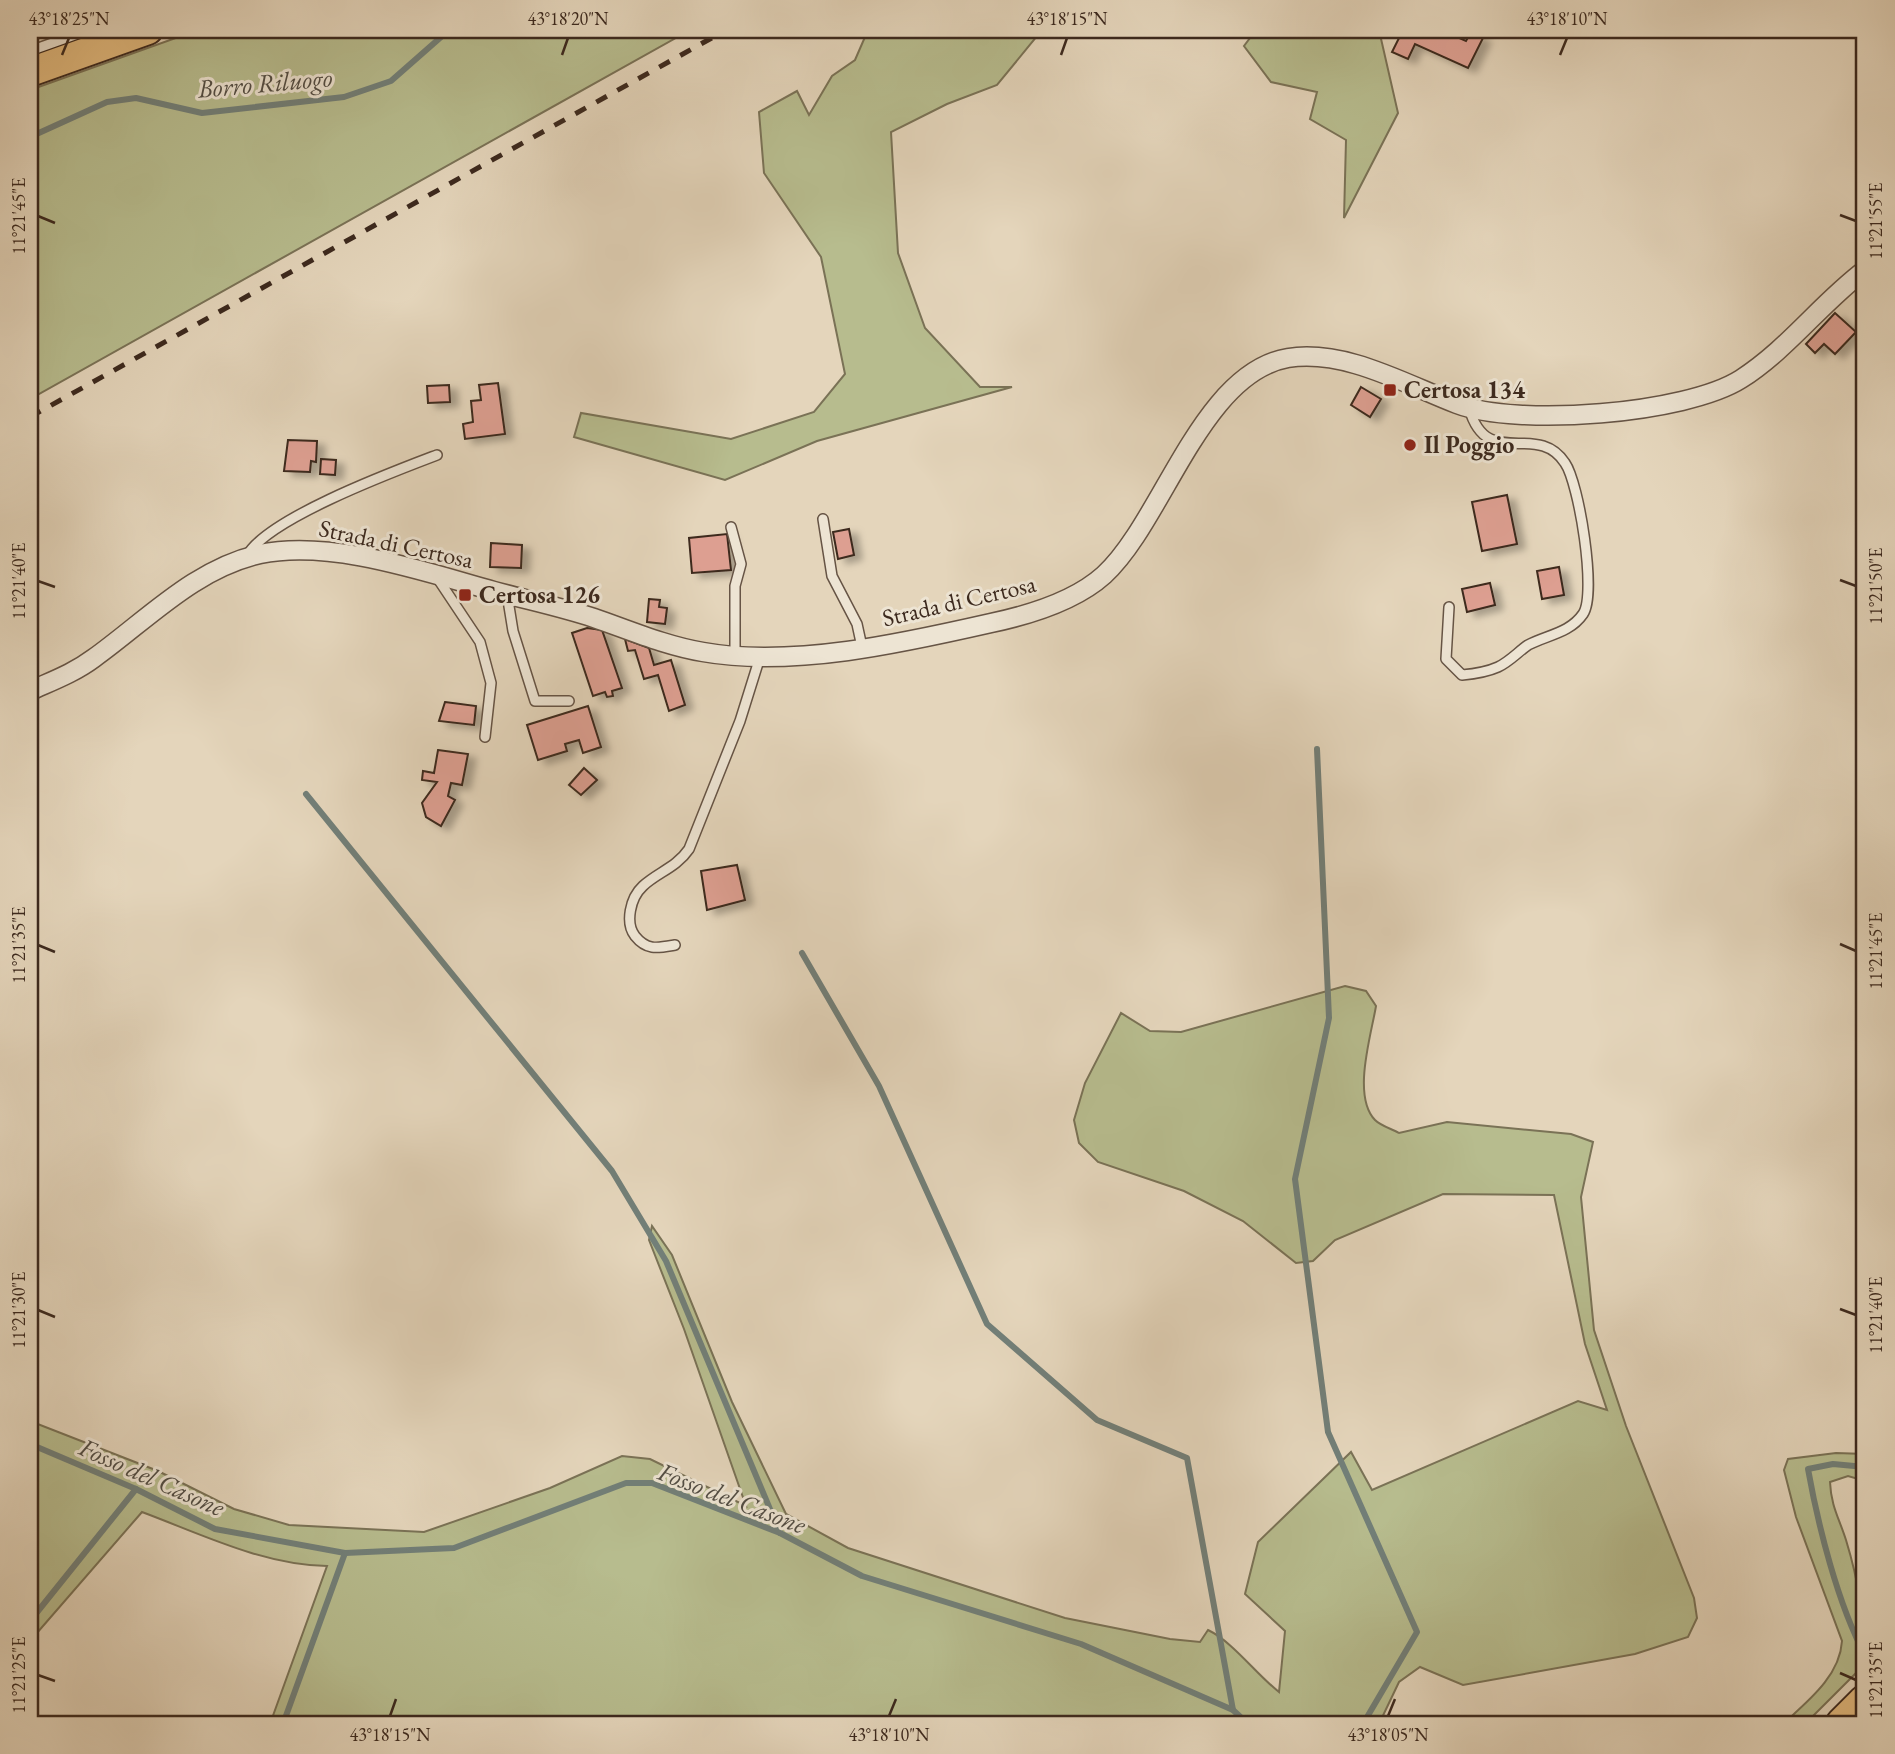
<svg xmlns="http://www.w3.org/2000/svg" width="1895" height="1754" font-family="'EB Garamond',serif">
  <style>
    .green { fill: #b7bc8e; stroke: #7a7256; stroke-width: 2 }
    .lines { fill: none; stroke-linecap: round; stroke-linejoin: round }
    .stream { stroke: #727f78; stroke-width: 6 }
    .building { fill: #dd9f91; stroke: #3c291e; stroke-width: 2; filter: url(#shadow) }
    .lane-casing { stroke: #665445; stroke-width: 12 }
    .street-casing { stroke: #665445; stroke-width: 21 }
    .primary-casing { stroke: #3c291e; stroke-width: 32 }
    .highway-casing { stroke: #3c291e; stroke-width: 37 }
    .lane { stroke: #ede4d3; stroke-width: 9 }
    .street { stroke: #ede4d3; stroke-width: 18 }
    .primary { stroke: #e2ba7e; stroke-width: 28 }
    .highway { stroke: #e2ba7e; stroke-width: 33 }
    .rail { stroke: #3c291e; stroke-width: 5; stroke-dasharray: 12 12; stroke-linecap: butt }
    .ticks { fill: none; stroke: #3c291e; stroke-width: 2.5 }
    .poi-dot { fill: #8f2418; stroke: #ede4d3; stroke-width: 2.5 }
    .labels { text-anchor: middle; stroke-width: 6; stroke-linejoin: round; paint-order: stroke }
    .poi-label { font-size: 24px; font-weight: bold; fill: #3c291e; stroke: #ede4d3; text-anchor: start }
    .street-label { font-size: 24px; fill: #3c291e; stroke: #ede4d3 }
    .water-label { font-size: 26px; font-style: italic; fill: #524d44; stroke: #ede4d3 }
    .neatline { fill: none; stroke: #3c291e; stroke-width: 2.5 }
    .ticks-label { font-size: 18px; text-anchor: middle; fill: #3c291e }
  </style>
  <defs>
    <filter id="shadow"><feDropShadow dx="8" dy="4.5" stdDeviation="3.5" flood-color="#0004"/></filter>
  </defs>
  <rect width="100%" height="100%" fill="#e4d5bb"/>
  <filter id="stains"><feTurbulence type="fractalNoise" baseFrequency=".00286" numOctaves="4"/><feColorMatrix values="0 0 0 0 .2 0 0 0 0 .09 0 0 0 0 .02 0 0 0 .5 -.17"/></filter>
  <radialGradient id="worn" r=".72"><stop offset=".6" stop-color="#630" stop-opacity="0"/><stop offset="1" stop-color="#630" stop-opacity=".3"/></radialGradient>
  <!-- green -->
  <g class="green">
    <path d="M 198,30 L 690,30 L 30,399 L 30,90 Z"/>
    <path d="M 868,30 L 1042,30 L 997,85 L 947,104 L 891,132 L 898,253 L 925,328 L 980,387 L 1012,387 L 817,441 L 725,480 L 574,437 L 581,413 L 731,439 L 814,412 L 845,374 L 821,257 L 764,173 L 759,112 L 797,91 L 809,115 L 832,76 L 855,60 Z"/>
    <path d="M 1256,30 L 1379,30 L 1398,113 L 1344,218 L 1346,140 L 1310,119 L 1317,92 L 1271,82 L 1244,46 Z"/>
    <path d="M 1345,986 L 1366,991 L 1376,1006 C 1371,1036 1352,1096 1375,1120 C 1381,1126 1392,1129 1399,1133 L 1447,1122 L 1571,1134 L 1593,1142 L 1581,1197 L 1594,1330 L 1626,1426 L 1694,1598 L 1697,1618 L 1688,1637 L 1635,1654 L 1463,1685 L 1420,1667 L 1399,1682 L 1379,1724 L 270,1724 L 327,1566 C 263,1565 201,1534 142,1512 L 30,1641 L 30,1421 L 158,1471 L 234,1509 L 289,1525 L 424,1532 L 550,1488 L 622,1456 L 650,1459 L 746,1506 L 684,1329 L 649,1240 L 652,1226 L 672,1255 L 732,1402 L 786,1514 L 848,1548 L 1065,1618 L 1170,1639 L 1200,1642 L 1208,1630 C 1233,1642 1256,1674 1279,1692 L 1285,1631 L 1245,1594 L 1258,1542 L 1351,1452 L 1372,1490 L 1578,1401 L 1607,1410 L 1585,1344 L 1554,1195 L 1443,1194 L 1335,1240 L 1313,1261 L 1296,1263 L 1243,1221 L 1184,1191 L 1098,1162 L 1079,1143 L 1074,1120 L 1085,1083 L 1121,1013 L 1150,1031 L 1181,1032 Z"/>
    <path d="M 1836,1453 L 1865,1454 L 1865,1481 L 1848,1476 L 1830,1482 C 1831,1506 1839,1518 1846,1540 C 1858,1579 1865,1623 1865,1664 L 1805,1724 L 1783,1724 C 1808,1701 1840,1676 1842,1641 L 1796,1517 L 1784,1470 L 1788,1459 Z"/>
  </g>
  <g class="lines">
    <!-- stream -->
    <g class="stream">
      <path d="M 30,137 L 107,102 L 136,98 L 202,113 L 344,97 L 391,81 L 449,30"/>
      <path d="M 1317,749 L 1329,1018 L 1295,1179 L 1328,1432 L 1417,1632 L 1363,1724"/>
      <path d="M 306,794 L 612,1171 L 666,1261 L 780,1533"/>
      <path d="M 802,953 L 879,1086 L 987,1324 L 1097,1420 L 1187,1458 L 1233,1710"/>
      <path d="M 30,1444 L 136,1489 L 215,1529 L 345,1553 L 454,1548 L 626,1483 L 652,1483 L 780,1533 L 862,1576 L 1081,1644 L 1233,1710 L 1248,1724"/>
      <path d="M 1865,1467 L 1833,1464 L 1808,1469 C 1818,1525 1838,1605 1865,1655"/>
      <path d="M 30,1621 L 136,1489"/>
      <path d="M 283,1724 L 345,1553"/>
    </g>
  </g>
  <!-- building -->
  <g class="building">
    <path d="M 1403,30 L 1441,30 L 1466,41 L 1471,32 L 1483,38 L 1468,68 L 1415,44 L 1408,59 L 1392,52 Z"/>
    <path d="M 1835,313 L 1856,332 L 1835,354 L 1824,344 L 1815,353 L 1806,344 Z"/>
    <path d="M 498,383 L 505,434 L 465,439 L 463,424 L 473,422 L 471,401 L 481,400 L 479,385 Z"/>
    <path d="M 449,385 L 450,402 L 428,403 L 427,386 Z"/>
    <path d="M 1361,387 L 1381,399 L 1370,417 L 1351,405 Z"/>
    <path d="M 288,440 L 317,441 L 316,462 L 311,461 L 310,472 L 284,471 Z"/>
    <path d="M 321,459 L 336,460 L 335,475 L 320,474 Z"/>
    <path d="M 1507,495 L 1517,544 L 1482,551 L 1472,502 Z"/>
    <path d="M 849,529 L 854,555 L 838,559 L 833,532 Z"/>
    <path d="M 727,534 L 731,570 L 692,573 L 689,538 Z"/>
    <path d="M 491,543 L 522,545 L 521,568 L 490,567 Z"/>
    <path d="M 1559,567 L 1564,595 L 1542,599 L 1537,571 Z"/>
    <path d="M 1490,583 L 1495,605 L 1467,612 L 1462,589 Z"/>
    <path d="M 649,599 L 660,600 L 659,607 L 667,608 L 665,624 L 647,622 Z"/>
    <path d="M 587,628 L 602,630 L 622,688 L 612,691 L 613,696 L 607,697 L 605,692 L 593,696 L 572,633 Z"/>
    <path d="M 625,639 L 649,648 L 654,665 L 671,660 L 685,705 L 669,711 L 658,675 L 644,679 L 635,650 L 628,651 Z"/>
    <path d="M 445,702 L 476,706 L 474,725 L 439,721 Z"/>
    <path d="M 588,706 L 601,747 L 583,753 L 579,740 L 565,744 L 567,751 L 538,760 L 527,725 Z"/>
    <path d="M 438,750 L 468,754 L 462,785 L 451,783 L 448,796 L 455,800 L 441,826 L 426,817 L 422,803 L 437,782 L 422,780 L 423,771 L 434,773 Z"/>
    <path d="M 584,768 L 597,780 L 581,795 L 569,785 Z"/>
    <path d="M 737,865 L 745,900 L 707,910 L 701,871 Z"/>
  </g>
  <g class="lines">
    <defs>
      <g id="lane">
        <path d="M 30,51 L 89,30"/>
        <path d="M 823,519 L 832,576 L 857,624 L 862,647"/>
        <path d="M 731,527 L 741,564 L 735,586 L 735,656"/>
        <path d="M 247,556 C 266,519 395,471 437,455"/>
        <path d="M 436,576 L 480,642 L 491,683 L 485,737"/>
        <path d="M 507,594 L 513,631 L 535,701 L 569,701"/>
        <path d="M 1449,607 L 1446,659 L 1462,675 C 1473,674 1487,672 1498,667 C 1509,662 1518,652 1528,645 C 1547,635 1570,633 1583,614 C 1597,594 1579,483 1565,463 C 1537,420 1487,472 1469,408"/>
        <path d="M 675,945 C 658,948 647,951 635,936 C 625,923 630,898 643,886 C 658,872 676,868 689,849 L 740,721 L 760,657"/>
      </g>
      <path id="street" d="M 30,691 C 52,681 74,673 94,658 C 147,620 194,569 260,554 C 331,539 425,572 494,591 C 527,600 561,607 594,618 C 629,630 666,646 703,652 C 792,668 903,643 991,623 C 1029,615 1074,602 1104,575 C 1163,521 1201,373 1288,358 C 1345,349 1405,384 1457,404 C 1517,427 1686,414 1741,379 C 1788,349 1821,303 1865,270"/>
      <path id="primary" d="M 30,72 L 148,30"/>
      <path id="highway" d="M 1843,1724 L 1865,1702"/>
    </defs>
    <!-- lane casing -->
    <use href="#lane" class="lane-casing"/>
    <!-- street casing -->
    <use href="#street" class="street-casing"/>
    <!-- primary casing -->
    <use href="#primary" class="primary-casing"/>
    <!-- highway casing -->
    <use href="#highway" class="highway-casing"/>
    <!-- lane -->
    <use href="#lane" class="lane"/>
    <!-- street -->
    <use href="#street" class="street"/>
    <!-- primary -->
    <use href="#primary" class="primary"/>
    <!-- highway -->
    <use href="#highway" class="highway"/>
    <!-- rail -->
    <path class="rail" d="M 30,417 L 726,30"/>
  </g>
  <!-- ticks -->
  <path class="ticks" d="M 62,55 L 69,38M 562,55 L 568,38M 1061,55 L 1067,38M 1560,55 L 1567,38M 1840,215 L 1856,221M 38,216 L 55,223M 1840,580 L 1856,586M 38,581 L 55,587M 1840,944 L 1856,951M 38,945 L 55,952M 1840,1309 L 1856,1315M 38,1310 L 55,1317M 1840,1673 L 1856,1680M 38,1675 L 55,1681M 390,1716 L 396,1699M 889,1716 L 896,1699M 1388,1716 L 1395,1699"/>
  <!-- markers -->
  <g class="poi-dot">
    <rect x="1383" y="383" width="14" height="14" rx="3.5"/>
    <circle cx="1410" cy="445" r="7"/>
    <rect x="458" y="588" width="14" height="14" rx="3.5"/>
  </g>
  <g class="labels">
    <!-- poi labels -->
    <g class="poi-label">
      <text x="1404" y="398">Certosa 134</text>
      <text x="1424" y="453">Il Poggio</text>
      <text x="479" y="603">Certosa 126</text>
    </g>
    <!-- street labels -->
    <g class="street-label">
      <text transform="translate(396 544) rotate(12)" y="8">Strada di Certosa</text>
      <text transform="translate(959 601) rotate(-13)" y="8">Strada di Certosa</text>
    </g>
    <!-- water labels -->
    <g class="water-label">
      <text transform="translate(265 83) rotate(-5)" y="9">Borro Riluogo</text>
      <text transform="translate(152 1477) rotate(24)" y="9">Fosso del Casone</text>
      <text transform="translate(732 1498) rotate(21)" y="9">Fosso del Casone</text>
    </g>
  </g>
  <!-- margin -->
  <rect width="1895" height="1754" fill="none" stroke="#e4d5bb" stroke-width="77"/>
  <rect x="38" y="38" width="1818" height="1678" class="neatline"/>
  <g class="ticks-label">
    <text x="69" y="25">43°18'25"N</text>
    <text x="568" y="25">43°18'20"N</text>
    <text x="1067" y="25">43°18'15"N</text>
    <text x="1567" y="25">43°18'10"N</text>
    <text transform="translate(19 216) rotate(-90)" y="6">11°21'45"E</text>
    <text transform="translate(1876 221) rotate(-90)" y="6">11°21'55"E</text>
    <text transform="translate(19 581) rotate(-90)" y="6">11°21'40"E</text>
    <text transform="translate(1876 586) rotate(-90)" y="6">11°21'50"E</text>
    <text transform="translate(19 945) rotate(-90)" y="6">11°21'35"E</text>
    <text transform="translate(1876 951) rotate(-90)" y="6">11°21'45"E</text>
    <text transform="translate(19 1310) rotate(-90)" y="6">11°21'30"E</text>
    <text transform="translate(1876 1315) rotate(-90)" y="6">11°21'40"E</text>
    <text transform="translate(19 1675) rotate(-90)" y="6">11°21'25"E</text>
    <text transform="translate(1876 1680) rotate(-90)" y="6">11°21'35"E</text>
    <text x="390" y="1741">43°18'15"N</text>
    <text x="889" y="1741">43°18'10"N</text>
    <text x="1388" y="1741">43°18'05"N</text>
  </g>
  <rect width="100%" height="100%" filter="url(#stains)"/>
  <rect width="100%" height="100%" fill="url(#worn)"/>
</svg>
